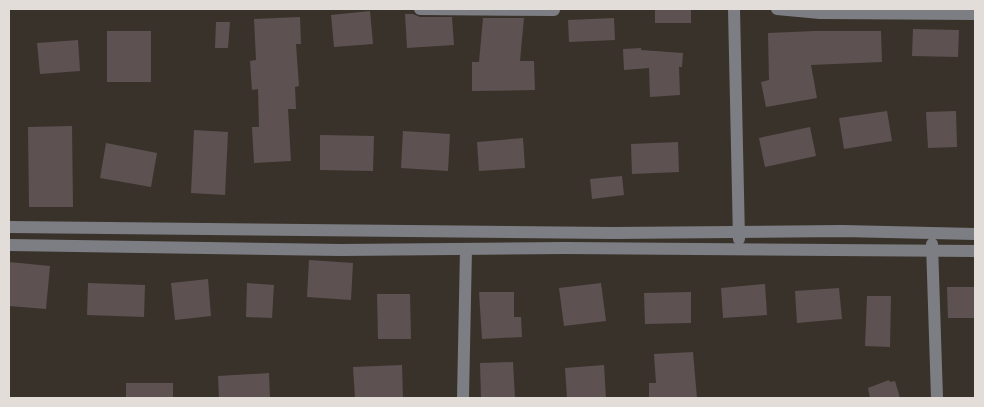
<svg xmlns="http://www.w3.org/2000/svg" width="984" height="407" font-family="Commissioner,sans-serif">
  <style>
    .building { fill: #5e5151 }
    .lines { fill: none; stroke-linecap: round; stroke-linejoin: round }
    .minor { stroke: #7d7e83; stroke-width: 12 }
  </style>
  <rect width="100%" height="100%" fill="#39322a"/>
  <!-- building -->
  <g class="building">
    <rect x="655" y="9" width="36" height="14"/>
    <path d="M 370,11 L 373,44 L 334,47 L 331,15 Z"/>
    <path d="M 405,14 L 413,14 L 420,17 L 452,17 L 454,45 L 407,48 Z"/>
    <path d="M 300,17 L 301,44 L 296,44 L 299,86 L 295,87 L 296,109 L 288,109 L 291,161 L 254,163 L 252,127 L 259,127 L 258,89 L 252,90 L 250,61 L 256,60 L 254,19 Z"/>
    <path d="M 483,18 L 524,18 L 520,61 L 534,61 L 535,90 L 472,91 L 472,62 L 479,62 Z"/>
    <path d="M 614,18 L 615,40 L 569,42 L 568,20 Z"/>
    <path d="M 216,22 L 230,22 L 228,48 L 215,48 Z"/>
    <path d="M 913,29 L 959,30 L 958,57 L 912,56 Z"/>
    <rect x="107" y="31" width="44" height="51"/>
    <path d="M 815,31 L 881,31 L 882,62 L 811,65 L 817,98 L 766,107 L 761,82 L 769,80 L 768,33 Z"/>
    <path d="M 78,40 L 80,71 L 40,74 L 37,43 Z"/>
    <path d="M 641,48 L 641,50 L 683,53 L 682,67 L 679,67 L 680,95 L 650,97 L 649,68 L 624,70 L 623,49 Z"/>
    <path d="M 887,111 L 892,141 L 844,149 L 839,118 Z"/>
    <path d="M 956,111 L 957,147 L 928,148 L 926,112 Z"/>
    <path d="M 72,126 L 73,207 L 29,207 L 28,127 Z"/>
    <path d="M 810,127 L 816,156 L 765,167 L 759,138 Z"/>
    <path d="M 194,130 L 228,132 L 225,195 L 191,193 Z"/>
    <path d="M 403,131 L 450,134 L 448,171 L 401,168 Z"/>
    <path d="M 320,135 L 374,136 L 373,171 L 320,170 Z"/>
    <path d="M 523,138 L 525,168 L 479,171 L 477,142 Z"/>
    <path d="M 678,142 L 679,172 L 632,174 L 631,144 Z"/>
    <path d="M 106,143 L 157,153 L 151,187 L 100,178 Z"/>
    <path d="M 622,176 L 624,195 L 592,199 L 590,179 Z"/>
    <path d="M 309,260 L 353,263 L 351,300 L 307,297 Z"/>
    <path d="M 9,262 L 50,266 L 46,309 L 9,306 Z"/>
    <path d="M 208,279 L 211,316 L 175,320 L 171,283 Z"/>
    <path d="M 88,283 L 145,285 L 144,317 L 87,315 Z"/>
    <path d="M 247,283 L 274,285 L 272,318 L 246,317 Z"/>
    <path d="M 601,283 L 606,321 L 564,326 L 559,288 Z"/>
    <path d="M 765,284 L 767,315 L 723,318 L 721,288 Z"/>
    <path d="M 947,287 L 975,287 L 975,318 L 948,318 Z"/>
    <path d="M 839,288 L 842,319 L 797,323 L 795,291 Z"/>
    <path d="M 479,292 L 514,292 L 514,317 L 521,317 L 522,337 L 482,339 Z"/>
    <path d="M 691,292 L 691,323 L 645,324 L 644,293 Z"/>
    <path d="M 377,294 L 410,294 L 411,339 L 378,339 Z"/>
    <path d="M 867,296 L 891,296 L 890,347 L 865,346 Z"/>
    <path d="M 693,352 L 697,398 L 649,398 L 649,383 L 656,383 L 654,354 Z"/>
    <path d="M 513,362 L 515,398 L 481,398 L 480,363 Z"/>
    <path d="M 402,365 L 403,398 L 355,398 L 353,367 Z"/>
    <path d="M 604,365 L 606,398 L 567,398 L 565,368 Z"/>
    <path d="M 269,373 L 270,398 L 219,398 L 218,376 Z"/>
    <path d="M 889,380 L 890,382 L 895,381 L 900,398 L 870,398 L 868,388 Z"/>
    <rect x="126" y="383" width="47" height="15"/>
  </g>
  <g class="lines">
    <!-- minor -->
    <g class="minor">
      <path d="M 420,9 L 554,10"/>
      <path d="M 734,9 L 739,239"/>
      <path d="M 777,9 L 820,13 L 975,14"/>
      <path d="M 9,227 L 613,233 L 843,231 L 975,234"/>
      <path d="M 932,244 L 937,398"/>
      <path d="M 9,245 L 341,250 L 565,248 L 975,251"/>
      <path d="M 463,398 L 466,249"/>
    </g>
  </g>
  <!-- border -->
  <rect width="984" height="407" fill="none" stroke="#e2ddd8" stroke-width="20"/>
</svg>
